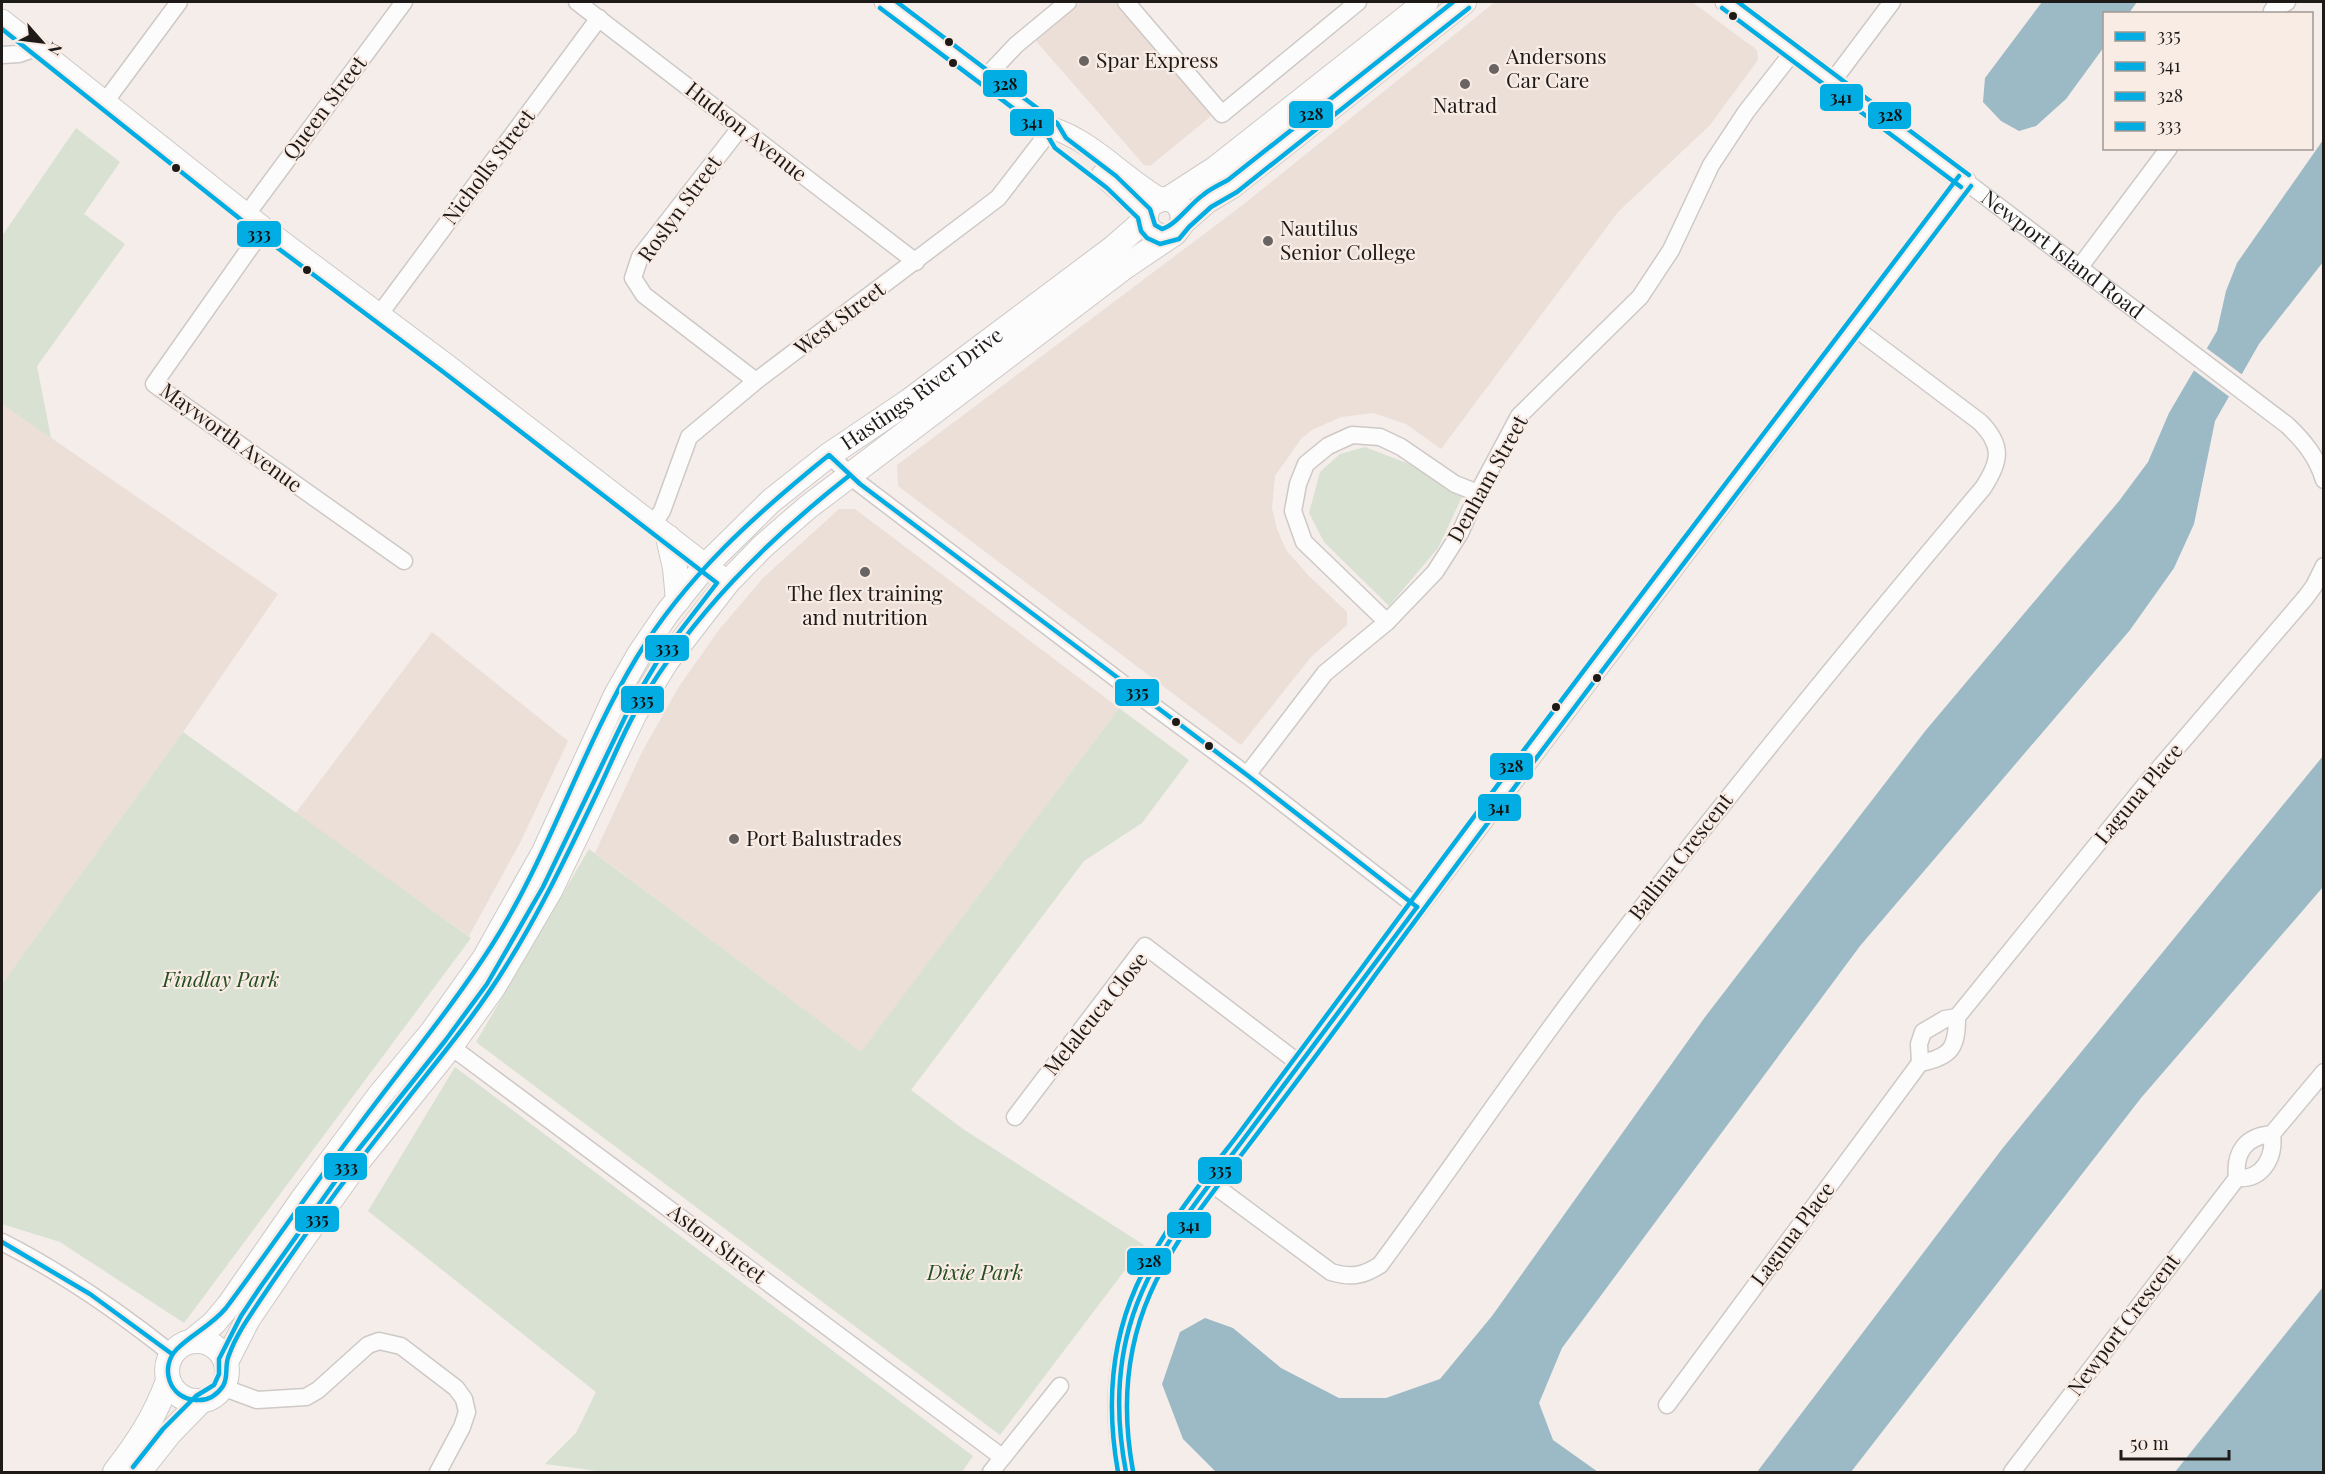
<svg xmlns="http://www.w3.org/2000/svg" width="2325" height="1474" font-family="'Playfair Display',serif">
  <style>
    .built { fill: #ecdfd8 }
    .green { fill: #d8e1d2 }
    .water { fill: #9bbac6 }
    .pier { fill: #f4edea }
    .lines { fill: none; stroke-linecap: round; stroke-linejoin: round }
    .minor-casing { stroke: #cec9c6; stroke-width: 19 }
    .tertiary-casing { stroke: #cec9c6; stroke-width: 23 }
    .secondary-casing { stroke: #cec9c6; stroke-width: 26 }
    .minor { stroke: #fdfcfc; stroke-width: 16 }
    .tertiary { stroke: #fdfcfc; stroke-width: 21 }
    .secondary { stroke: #fdfcfc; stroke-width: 24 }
    .bus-1-casing { stroke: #f9ece5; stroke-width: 9 }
    .bus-2-casing { stroke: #f9ece5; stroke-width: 9 }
    .bus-3-casing { stroke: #f9ece5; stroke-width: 9 }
    .bus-4-casing { stroke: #f9ece5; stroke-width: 9 }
    .bus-1 { stroke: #02ade4; stroke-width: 4.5 }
    .bus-2 { stroke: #02ade4; stroke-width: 4.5 }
    .bus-3 { stroke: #02ade4; stroke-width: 4.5 }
    .bus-4 { stroke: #02ade4; stroke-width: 4.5 }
    .bus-dot { fill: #1e1a18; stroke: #f9ece5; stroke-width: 2 }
    .poi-dot { fill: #696462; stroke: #f9ece5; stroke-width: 2 }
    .labels { text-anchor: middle; stroke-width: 4.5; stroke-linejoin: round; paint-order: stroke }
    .poi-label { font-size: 21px; fill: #1e1a18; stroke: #f9ece5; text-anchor: start }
    .street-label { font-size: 21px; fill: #1e1a18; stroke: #f9ece5 }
    .park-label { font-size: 21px; font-style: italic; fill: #254f22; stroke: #f9ece5 }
    .line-badge { stroke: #f9ece5; stroke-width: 2 }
    .pale-badge-label { font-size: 16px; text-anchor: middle; font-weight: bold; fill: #111 }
  </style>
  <rect width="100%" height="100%" fill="#f4edea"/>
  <!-- built -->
  <g class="built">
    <path d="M 1081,2 L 1118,2 L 1210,110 L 1210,117 L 1150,166 L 1144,165 L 1036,41 Z"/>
    <path d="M 1495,2 L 1692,2 L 1757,50 L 1758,60 L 1710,125 L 1618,212 L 1441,449 L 1406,424 L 1373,413 L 1341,417 L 1312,430 L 1301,439 L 1275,476 L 1272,508 L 1277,529 L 1286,550 L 1308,575 L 1347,612 L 1347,625 L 1311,657 L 1241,745 L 898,486 L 897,465 L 1244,204 Z"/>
    <path d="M 2,404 L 278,594 L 183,732 L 2,984 Z"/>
    <path d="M 839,509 L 855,509 L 1119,708 L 861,1053 L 595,853 L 642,752 L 678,688 L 718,631 L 763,578 Z"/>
    <path d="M 432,632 L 568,741 L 521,841 L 469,936 L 295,814 Z"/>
  </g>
  <!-- green -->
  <g class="green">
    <path d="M 76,128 L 120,162 L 84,214 L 125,244 L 37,366 L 51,438 L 2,404 L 2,236 Z"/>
    <path d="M 1365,447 L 1409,464 L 1463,495 L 1438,548 L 1389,606 L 1324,542 L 1309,513 L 1320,472 L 1340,454 Z"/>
    <path d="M 1119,708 L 1189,760 L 1142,823 L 1084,861 L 911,1090 L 963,1129 L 1144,1245 L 1000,1435 L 476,1042 L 589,849 L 861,1052 Z"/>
    <path d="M 183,732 L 471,938 L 184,1323 L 60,1242 L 2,1224 L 2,984 Z"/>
    <path d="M 455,1067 L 973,1456 L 962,1472 L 605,1472 L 545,1464 L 576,1433 L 596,1392 L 368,1211 Z"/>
  </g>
  <!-- water -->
  <g class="water">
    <path d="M 2042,2 L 2137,2 L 2129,13 L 2104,14 L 2104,47 L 2066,99 L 2036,126 L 2019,131 L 2001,121 L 1983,102 L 1985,78 Z"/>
    <path d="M 2323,140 L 2323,262 L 2259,344 L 2215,421 L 2194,524 L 2174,568 L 2130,630 L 1860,946 L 1562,1348 L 1539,1403 L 1553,1440 L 1598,1472 L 1216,1472 L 1183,1439 L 1162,1384 L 1180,1332 L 1205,1318 L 1233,1328 L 1281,1368 L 1339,1398 L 1386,1398 L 1440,1379 L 1492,1316 L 1705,1017 L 1926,730 L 2119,501 L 2148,462 L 2169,413 L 2217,331 L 2226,291 L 2237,263 Z"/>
    <path d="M 2323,756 L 2323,887 L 2141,1098 L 1851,1472 L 1757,1472 L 2002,1149 Z"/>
    <path d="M 2323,1287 L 2323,1472 L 2175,1472 Z"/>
  </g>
  <!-- pier -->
  <path class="pier" d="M 2205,347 L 2244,376 L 2231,398 L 2192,369 Z"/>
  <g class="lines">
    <defs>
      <g id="minor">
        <path d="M 577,2 L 916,262"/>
        <path d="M 1126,2 L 1222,114 L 1358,2"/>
        <path d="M 2278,2 L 2272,11 L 2287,2"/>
        <path d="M 2,55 L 19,54 L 36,48"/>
        <path d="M 985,78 L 1016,45 L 1068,2"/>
        <path d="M 1832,82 L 1892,2"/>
        <path d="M 105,102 L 179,2"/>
        <path d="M 740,128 L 640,257 L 633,278 L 644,295 L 756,381"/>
        <path id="s1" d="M 1965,181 L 2287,425 C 2304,441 2317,457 2324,480"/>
        <path d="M 247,214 L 404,2"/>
        <path d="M 264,228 L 154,384 L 404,561"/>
        <path d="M 2079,268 L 2169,148"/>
        <path d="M 379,315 L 599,18"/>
        <path d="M 829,455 L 860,484 L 1126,686 L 1247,775 L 1417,907"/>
        <path d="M 652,525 L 662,511 L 689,437 L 756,381 L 998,198 L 1052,128"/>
        <path d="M 1387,622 L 1304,542 L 1293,511 L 1298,484 L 1306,464 L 1328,446 L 1352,435 L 1380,437 L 1401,447 L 1455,484 L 1478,493"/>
        <path d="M 1247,775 L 1325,673 L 1387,622 L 1435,572 L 1460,533 L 1478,493 L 1519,416 L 1640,297 L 1671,250 L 1711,165 L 1746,112 L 1793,52"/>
        <path d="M 442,1040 L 1002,1457"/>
        <path d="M 1920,1063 L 1919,1044 L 1923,1032 L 1945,1019 L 1957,1017"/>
        <path d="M 1015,1117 L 1145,946 L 1300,1064"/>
        <path d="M 2237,1178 C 2263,1180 2275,1157 2272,1134"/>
        <path d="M 1211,1183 L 1331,1272 C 1351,1278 1363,1276 1380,1265 C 1445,1177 1506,1087 1571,1000 C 1703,825 1842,655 1983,488 C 2001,461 2003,445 1980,422 L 1855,328"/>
        <path d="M 2,1242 C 63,1273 118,1311 172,1354"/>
        <path d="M 222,1387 L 257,1400 L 306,1397 L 318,1390 L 368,1345 L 379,1341 L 401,1346 L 456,1388 L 464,1399 L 467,1412 L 462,1427 L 438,1472"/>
        <path d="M 1667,1405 L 1920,1063 C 1951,1057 1957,1048 1957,1017 L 2150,779 L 2306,597 L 2314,586 L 2324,566"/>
        <path d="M 991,1472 L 1060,1386"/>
        <path d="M 2012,1472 L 2237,1178 C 2234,1152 2246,1136 2272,1134 L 2324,1072"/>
      </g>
      <g id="tertiary">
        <path d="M 885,2 L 1052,128 C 1093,141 1124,178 1161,199"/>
        <path d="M 2,20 L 264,228 L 447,365 L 728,582"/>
        <path d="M 1102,175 L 1145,214"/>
        <path d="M 1126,1472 C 1113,1414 1117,1350 1141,1295 C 1164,1240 1205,1191 1240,1144 C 1289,1079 1338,1014 1386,948 C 1578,692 1772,437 1965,181 L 1726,2"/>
      </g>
      <g id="secondary">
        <path d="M 1168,199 L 1216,168 L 1426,2"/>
        <path d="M 1183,222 L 1207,201 L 1232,186 L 1464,2"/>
        <path d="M 668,537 L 675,568 L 678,600"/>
        <circle cx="197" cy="1371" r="30"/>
        <path id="s2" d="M 192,1341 L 214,1323 L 229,1305 L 302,1200 L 379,1096 L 432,1032 L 484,959 L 544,852 L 616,695 L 640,653 L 668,612 L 706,565 L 771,501 L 829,455 L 909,401 L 1113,248 L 1145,220"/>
        <path d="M 226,1362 L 248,1319 L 297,1247 L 360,1159 L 451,1046 L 493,988 L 550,891 L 635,713 L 666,662 L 728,582 L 762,547 L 808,507 L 1126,266 L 1175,233 L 1183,222 C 1183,199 1165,192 1148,207 L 1145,220 C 1149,232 1156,237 1169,236"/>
        <path d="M 115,1472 C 139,1441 154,1418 168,1381"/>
        <path d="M 139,1472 L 169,1434 L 201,1401"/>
      </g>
    </defs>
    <!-- minor casing -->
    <use href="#minor" class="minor-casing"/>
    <!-- tertiary casing -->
    <use href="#tertiary" class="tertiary-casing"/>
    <!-- secondary casing -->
    <use href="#secondary" class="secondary-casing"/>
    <!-- minor -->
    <use href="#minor" class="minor"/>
    <!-- tertiary -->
    <use href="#tertiary" class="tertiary"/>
    <!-- secondary -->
    <use href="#secondary" class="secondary"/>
    <defs>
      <g id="bus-1">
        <path d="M 850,475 C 766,541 692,615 638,707 C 622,735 610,766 596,795 C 568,853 540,912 506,966 C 474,1018 435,1063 398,1111 C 350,1172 304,1235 261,1299 C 249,1317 236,1335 229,1355 C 224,1366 229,1376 223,1386 C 217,1395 208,1401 196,1400 C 169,1399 159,1367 177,1349 C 193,1333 211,1326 226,1308 C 271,1248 312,1187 357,1128 C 402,1067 451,1009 492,945 C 550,854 581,749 637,657 C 686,576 756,514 829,455 L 860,484 L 1247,775 L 1417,907"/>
        <path d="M 2,1242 L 90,1294 L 172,1354"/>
        <path d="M 1126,1472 C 1116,1420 1116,1366 1133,1315 C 1155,1249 1203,1194 1243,1140 C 1301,1062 1359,984 1417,907"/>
      </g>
      <g id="bus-2">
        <path d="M 880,8 L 1046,133 L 1055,148 L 1107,188 L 1138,218 L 1141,231 L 1147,238 L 1160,244 L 1179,239 L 1189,227 L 1211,207 L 1237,192 L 1469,8"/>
        <path d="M 1722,8 L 1961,187"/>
        <path d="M 1133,1471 C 1122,1411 1125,1351 1150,1294 C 1173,1241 1210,1196 1245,1150 C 1289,1092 1333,1034 1376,974 C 1570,709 1773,448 1971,186"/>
      </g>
      <g id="bus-3">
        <path d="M 897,2 L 1057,123 L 1066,138 L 1116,176 L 1150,209 L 1155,225 L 1162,229 C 1176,225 1190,204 1203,195 C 1210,189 1219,185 1228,180 L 1453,2"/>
        <path d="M 1738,2 L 1969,175"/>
        <path d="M 1118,1472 C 1107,1410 1110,1346 1136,1287 C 1161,1232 1200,1184 1237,1136 C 1279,1079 1322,1022 1364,965 C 1559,699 1761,439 1959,176"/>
      </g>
      <path id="bus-4" d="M 2,29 L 259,234 L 442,371 L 717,583 L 660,657 L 629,709 L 543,887 L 487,984 L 445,1041 L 354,1155 L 259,1289 L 241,1316 L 219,1359 L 219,1374 L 214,1385 L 196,1396 L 163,1429 L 133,1467"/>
    </defs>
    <!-- bus-1 casing -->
    <use href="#bus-1" class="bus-1-casing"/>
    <!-- bus-2 casing -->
    <use href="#bus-2" class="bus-2-casing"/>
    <!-- bus-3 casing -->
    <use href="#bus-3" class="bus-3-casing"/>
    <!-- bus-4 casing -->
    <use href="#bus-4" class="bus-4-casing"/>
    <!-- bus-1 -->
    <use href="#bus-1" class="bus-1"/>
    <!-- bus-2 -->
    <use href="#bus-2" class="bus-2"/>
    <!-- bus-3 -->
    <use href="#bus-3" class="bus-3"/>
    <!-- bus-4 -->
    <use href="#bus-4" class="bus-4"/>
  </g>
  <!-- markers -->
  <g class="bus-dot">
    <circle cx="1733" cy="16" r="5"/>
    <circle cx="949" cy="42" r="5"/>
    <circle cx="953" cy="63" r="5"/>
    <circle cx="176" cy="168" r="5"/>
    <circle cx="307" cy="270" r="5"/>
    <circle cx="1597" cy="678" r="5"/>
    <circle cx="1556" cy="707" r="5"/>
    <circle cx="1176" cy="722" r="5"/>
    <circle cx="1209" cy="746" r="5"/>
  </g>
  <g class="poi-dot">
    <circle cx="1084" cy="61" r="6"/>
    <circle cx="1494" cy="69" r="6"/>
    <circle cx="1465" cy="84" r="6"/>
    <circle cx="1268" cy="241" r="6"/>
    <circle cx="865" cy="572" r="6"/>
    <circle cx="734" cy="839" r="6"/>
  </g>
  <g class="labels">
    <!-- poi labels -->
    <g class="poi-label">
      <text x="1506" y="64">Andersons<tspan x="1506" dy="24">Car Care</tspan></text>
      <text x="1096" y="68">Spar Express</text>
      <text x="1465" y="113" text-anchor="middle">Natrad</text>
      <text x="1280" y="236">Nautilus<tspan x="1280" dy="24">Senior College</tspan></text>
      <text x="865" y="601" text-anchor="middle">The flex training<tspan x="865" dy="24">and nutrition</tspan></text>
      <text x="746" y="846">Port Balustrades</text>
    </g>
    <!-- street labels -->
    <g class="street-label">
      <text transform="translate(325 108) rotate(-53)" y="7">Queen Street</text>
      <text transform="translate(746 132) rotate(38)" y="7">Hudson Avenue</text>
      <text transform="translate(489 167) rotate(-53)" y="7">Nicholls Street</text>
      <text transform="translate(680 209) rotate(-54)" y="7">Roslyn Street</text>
      <text dy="7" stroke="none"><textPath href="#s1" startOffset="122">Newport Island Road</textPath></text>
      <text transform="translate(840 319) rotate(-37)" y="7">West Street</text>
      <text dy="7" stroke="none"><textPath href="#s2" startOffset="1215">Hastings River Drive</textPath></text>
      <text transform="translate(231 438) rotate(36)" y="7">Mayworth Avenue</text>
      <text transform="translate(1488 479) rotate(-61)" y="7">Denham Street</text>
      <text transform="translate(2139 794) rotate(-50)" y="7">Laguna Place</text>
      <text transform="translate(1681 857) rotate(-52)" y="7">Ballina Crescent</text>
      <text transform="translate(1096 1014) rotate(-51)" y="7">Melaleuca Close</text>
      <text transform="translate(1793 1234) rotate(-53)" y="7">Laguna Place</text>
      <text transform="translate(717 1244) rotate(37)" y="7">Aston Street</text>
      <text transform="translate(2124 1325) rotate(-53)" y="7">Newport Crescent</text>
    </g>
    <!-- park labels -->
    <g class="park-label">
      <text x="221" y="987">Findlay Park</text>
      <text x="975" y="1280">Dixie Park</text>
    </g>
  </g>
  <g class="line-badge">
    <rect x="982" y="69" width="46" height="29" rx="6" fill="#02ade4"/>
    <rect x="1819" y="83" width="45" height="29" rx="6" fill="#02ade4"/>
    <rect x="1288" y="100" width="46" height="29" rx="6" fill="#02ade4"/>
    <rect x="1867" y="101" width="45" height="29" rx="6" fill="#02ade4"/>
    <rect x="1009" y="108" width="46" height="29" rx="6" fill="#02ade4"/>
    <rect x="236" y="220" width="46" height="28" rx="6" fill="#02ade4"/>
    <rect x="644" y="634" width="46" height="28" rx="6" fill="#02ade4"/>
    <rect x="1114" y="678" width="46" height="29" rx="6" fill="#02ade4"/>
    <rect x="620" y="685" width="45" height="29" rx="6" fill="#02ade4"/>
    <rect x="1489" y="752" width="45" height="29" rx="6" fill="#02ade4"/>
    <rect x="1477" y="793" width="45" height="29" rx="6" fill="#02ade4"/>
    <rect x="323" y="1152" width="45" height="29" rx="6" fill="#02ade4"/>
    <rect x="1197" y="1156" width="46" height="29" rx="6" fill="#02ade4"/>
    <rect x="294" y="1205" width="46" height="28" rx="6" fill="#02ade4"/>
    <rect x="1166" y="1211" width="46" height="28" rx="6" fill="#02ade4"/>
    <rect x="1126" y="1247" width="46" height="29" rx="6" fill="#02ade4"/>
  </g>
  <g class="pale-badge-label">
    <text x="1005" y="90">328</text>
    <text x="1841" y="103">341</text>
    <text x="1311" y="120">328</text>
    <text x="1890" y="121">328</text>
    <text x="1032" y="128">341</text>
    <text x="259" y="240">333</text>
    <text x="667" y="654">333</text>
    <text x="1137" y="698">335</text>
    <text x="642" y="706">335</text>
    <text x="1511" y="772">328</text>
    <text x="1499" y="813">341</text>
    <text x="346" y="1173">333</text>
    <text x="1220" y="1176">335</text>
    <text x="317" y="1225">335</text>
    <text x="1189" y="1231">341</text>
    <text x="1149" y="1267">328</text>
  </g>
  <!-- border -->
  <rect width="2325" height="1474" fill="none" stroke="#1e1a18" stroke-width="6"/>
  <!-- legend -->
  <rect x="2103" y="12" width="210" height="138" fill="#f9ece5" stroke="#a19893" stroke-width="1.5"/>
  <rect x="2115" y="32" width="30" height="9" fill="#02ade4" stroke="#a19893" stroke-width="1.5"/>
  <text x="2157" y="42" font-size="18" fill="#1e1a18">335</text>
  <rect x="2115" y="62" width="30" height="9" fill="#02ade4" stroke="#a19893" stroke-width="1.5"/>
  <text x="2157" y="72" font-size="18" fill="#1e1a18">341</text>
  <rect x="2115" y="92" width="30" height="9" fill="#02ade4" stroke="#a19893" stroke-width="1.5"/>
  <text x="2157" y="102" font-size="18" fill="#1e1a18">328</text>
  <rect x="2115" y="122" width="30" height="9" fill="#02ade4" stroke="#a19893" stroke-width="1.5"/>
  <text x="2157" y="132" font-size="18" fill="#1e1a18">333</text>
  <!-- north arrow -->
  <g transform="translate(42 42) rotate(118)" stroke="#f9ece5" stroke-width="4.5" paint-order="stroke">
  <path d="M0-4.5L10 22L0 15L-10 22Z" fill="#1e1a18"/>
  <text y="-9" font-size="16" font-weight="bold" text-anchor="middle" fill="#1e1a18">N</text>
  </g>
  <!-- scale -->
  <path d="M2121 1450v9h108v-9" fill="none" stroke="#1e1a18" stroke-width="3"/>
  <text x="2130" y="1450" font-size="18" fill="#1e1a18" stroke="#f9ece5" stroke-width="4.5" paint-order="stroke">50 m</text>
</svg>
